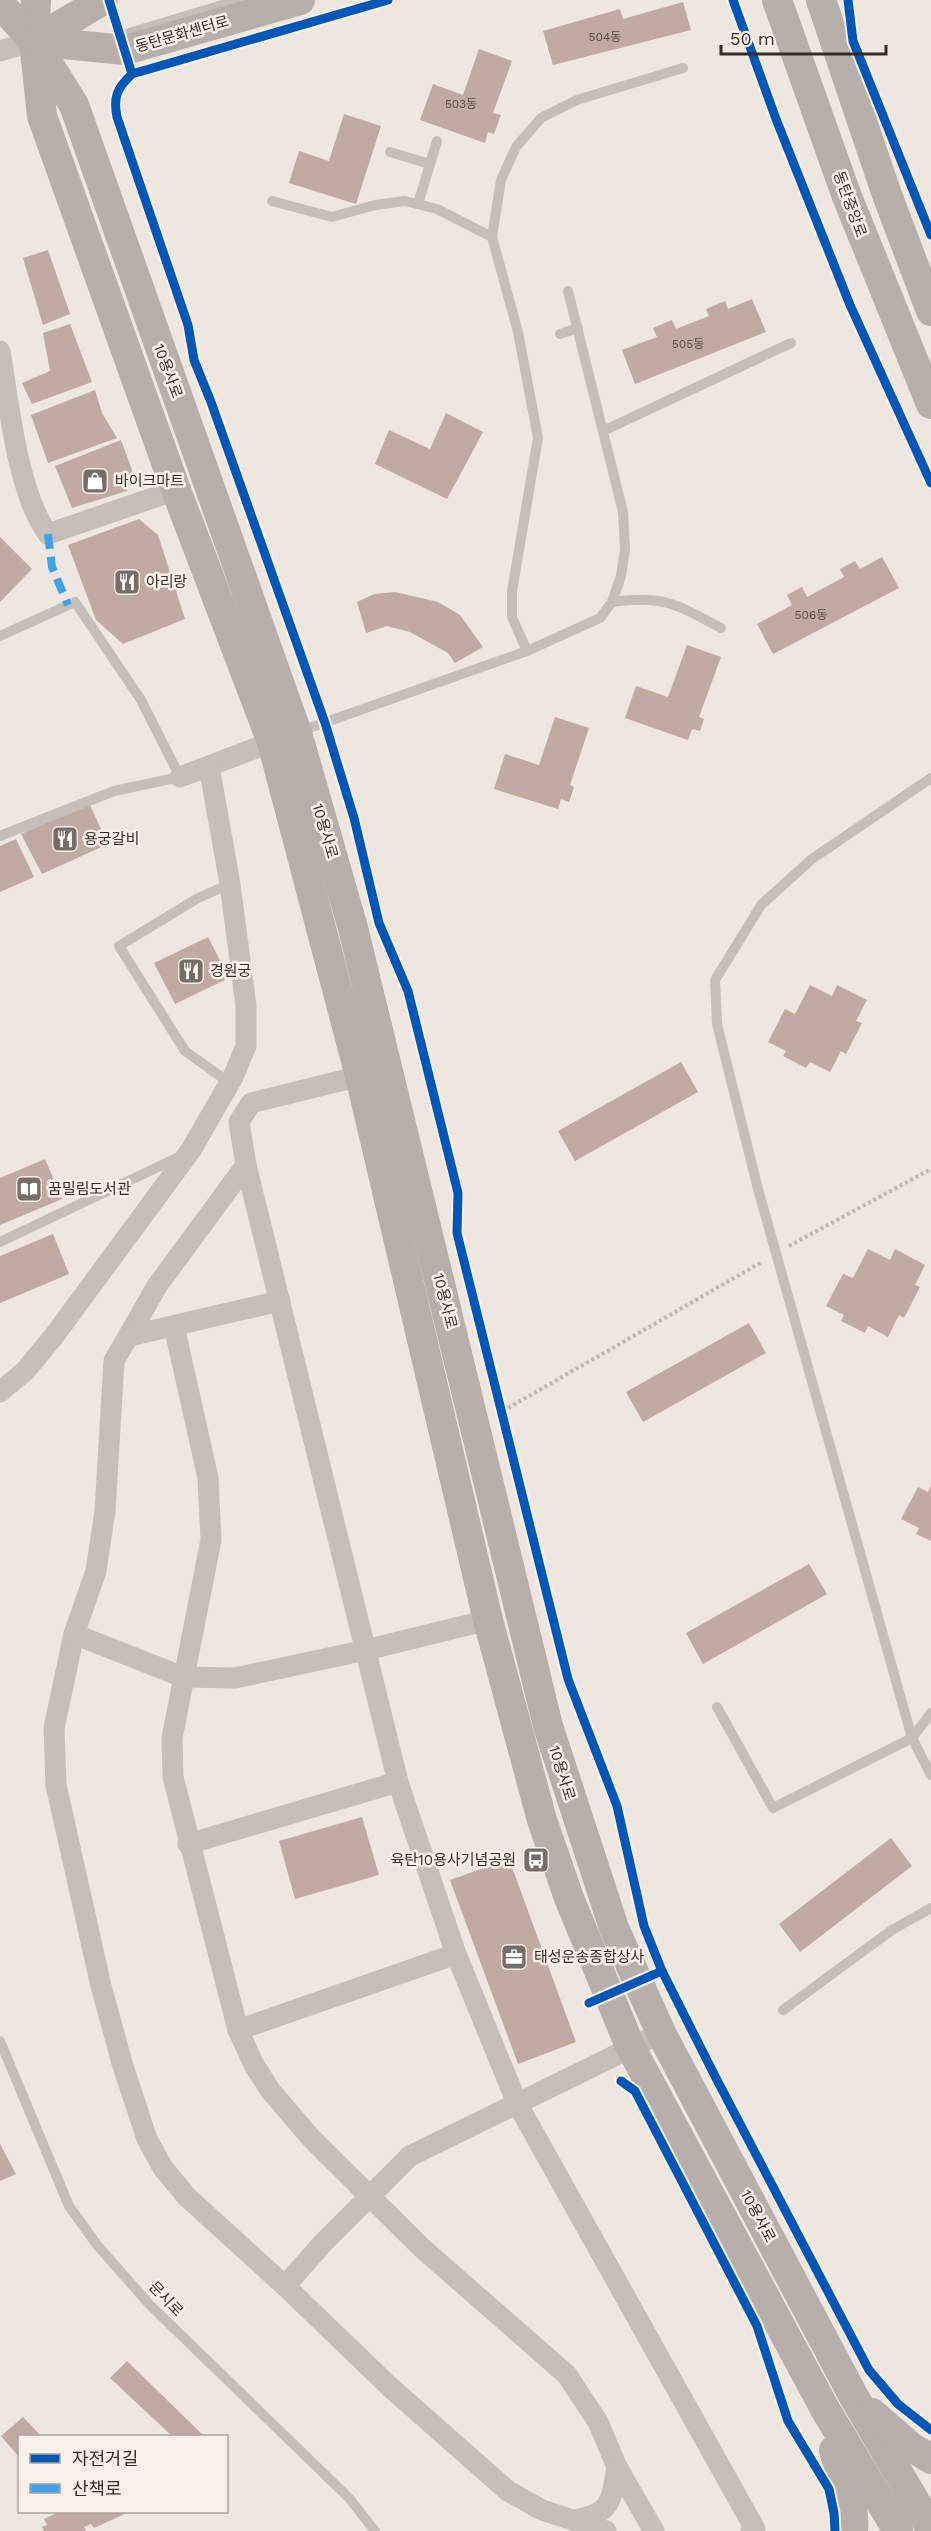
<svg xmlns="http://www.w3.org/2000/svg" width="931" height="2531" font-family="'Work Sans','Noto Sans KR',sans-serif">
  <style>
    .building { fill: #c0aaa2 }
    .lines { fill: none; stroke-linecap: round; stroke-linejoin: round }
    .path { stroke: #beb7b2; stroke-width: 4; stroke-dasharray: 3 3; stroke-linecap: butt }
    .lane { stroke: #c6bfb9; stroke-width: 10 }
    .street { stroke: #c6bfb9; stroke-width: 21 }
    .secondary { stroke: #b6afaa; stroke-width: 30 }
    .quiet { stroke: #3fa3eb; stroke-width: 8; stroke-dasharray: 15 8; stroke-linecap: butt }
    .cycleway-casing { stroke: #f9f1e7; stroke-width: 13 }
    .cycleway { stroke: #0057b8; stroke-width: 9 }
    .labels { text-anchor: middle; stroke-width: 5; stroke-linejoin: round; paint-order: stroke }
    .number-label { font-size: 12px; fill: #584c46 }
    .street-label { font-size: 15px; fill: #362c28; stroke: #f9f1e7 }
    .poi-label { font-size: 15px; fill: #362c28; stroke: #f9f1e7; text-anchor: start }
  </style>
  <rect width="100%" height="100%" fill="#ede7e0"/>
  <!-- building -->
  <g class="building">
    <path d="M 683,2 L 691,30 L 553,65 L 543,31 L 620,9 L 623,19 Z"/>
    <path d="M 479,49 L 512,61 L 493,113 L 501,115 L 494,134 L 488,132 L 485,143 L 420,120 L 433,84 L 463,95 Z"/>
    <path d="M 344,114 L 381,126 L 356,204 L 289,183 L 299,151 L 329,161 Z"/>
    <path d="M 48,250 L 70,314 L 43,325 L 23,258 Z"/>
    <path d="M 752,299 L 766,332 L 635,384 L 622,350 L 657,337 L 653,328 L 672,320 L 676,329 L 709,316 L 706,309 L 725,301 L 728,309 Z"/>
    <path d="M 70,324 L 92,382 L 32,404 L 22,383 L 50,371 L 43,333 Z"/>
    <path d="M 95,390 L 102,413 L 117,438 L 48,463 L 31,415 Z"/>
    <path d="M 446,413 L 483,432 L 447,499 L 375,464 L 389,430 L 430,449 Z"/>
    <path d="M 121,440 L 132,470 L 127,491 L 72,508 L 55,466 Z"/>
    <path d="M 139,519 L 158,535 L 185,619 L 123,644 L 96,620 L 68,545 Z"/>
    <path d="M 0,537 L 32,569 L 0,602 Z"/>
    <path d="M 882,557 L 899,588 L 773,654 L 757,624 L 792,605 L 787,595 L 802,587 L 807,597 L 844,577 L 840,569 L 855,561 L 860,569 Z"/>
    <path d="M 395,592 L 438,602 L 460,615 L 483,647 L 455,663 L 448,653 L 410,632 L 387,626 L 366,633 L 357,602 L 374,594 Z"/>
    <path d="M 687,645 L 721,657 L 699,717 L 704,719 L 700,731 L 692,729 L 688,740 L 625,718 L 636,686 L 668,697 Z"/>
    <path d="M 555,717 L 589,728 L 570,785 L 574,787 L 569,802 L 561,799 L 558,809 L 494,789 L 505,754 L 539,765 Z"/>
    <path d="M 89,803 L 108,844 L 42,874 L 21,834 Z"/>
    <path d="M 16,839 L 34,877 L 0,892 L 0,846 Z"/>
    <path d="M 208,937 L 229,978 L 175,1004 L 154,963 Z"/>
    <path d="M 810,985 L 832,996 L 837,985 L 867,1000 L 856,1021 L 862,1023 L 846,1054 L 841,1051 L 830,1072 L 810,1062 L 806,1068 L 783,1056 L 786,1051 L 768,1042 L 785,1009 L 795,1014 Z"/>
    <path d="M 681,1062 L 698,1092 L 575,1161 L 558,1131 Z"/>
    <path d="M 45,1159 L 62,1199 L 0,1225 L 0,1178 Z"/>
    <path d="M 53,1234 L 69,1274 L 0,1303 L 0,1256 Z"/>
    <path d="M 868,1249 L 890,1260 L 895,1249 L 925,1265 L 915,1285 L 920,1287 L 904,1318 L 899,1315 L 888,1337 L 868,1326 L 865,1333 L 841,1321 L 844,1315 L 826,1306 L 843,1274 L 853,1278 Z"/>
    <path d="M 749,1323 L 766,1353 L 643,1422 L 626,1392 Z"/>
    <path d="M 931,1485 L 931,1541 L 916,1534 L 919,1528 L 901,1519 L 918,1487 L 928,1492 Z"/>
    <path d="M 809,1564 L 827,1594 L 703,1664 L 686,1633 Z"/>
    <path d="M 362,1817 L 379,1875 L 295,1899 L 279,1841 Z"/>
    <path d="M 891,1838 L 912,1866 L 800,1952 L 779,1924 Z"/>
    <path d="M 509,1859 L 576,2042 L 518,2064 L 450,1880 Z"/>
    <path d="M 0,2144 L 16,2174 L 0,2181 Z"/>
    <path d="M 127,2361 L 204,2436 L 172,2436 L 110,2378 Z"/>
    <path d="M 23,2417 L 41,2436 L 20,2436 L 20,2458 L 1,2436 Z"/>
    <path d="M 59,2512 L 129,2512 L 94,2528 L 91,2524 L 84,2527 L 86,2531 L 44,2531 L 42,2527 L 47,2525 L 44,2519 Z"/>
  </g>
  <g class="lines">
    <!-- path -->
    <g class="path">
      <path d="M 789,1246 L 931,1169"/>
      <path d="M 503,1411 L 762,1262"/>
    </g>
    <!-- lane -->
    <g class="lane">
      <path d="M 129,33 L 239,0"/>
      <path d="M 390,152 L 430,164"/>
      <path d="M 272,201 L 332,217 L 375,205 L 405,201 L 437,209 L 492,237"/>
      <path d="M 418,204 L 437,141"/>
      <path d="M 560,334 L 578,328"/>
      <path d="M 603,431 L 791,343"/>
      <path d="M 612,602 C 664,595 676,604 721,628"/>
      <path d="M 0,636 L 75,602 L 141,700 L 180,777 L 114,791 L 0,836"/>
      <path d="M 527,651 L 512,617 L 512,591 L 538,438 L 518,332 L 492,237 L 501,180 L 516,147 L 541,118 L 577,100 L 683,68"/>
      <path d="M 298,732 L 527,651 L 600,618 L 612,602 L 621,576 L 625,550 L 623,512 L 568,291"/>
      <path d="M 931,778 L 812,859 L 761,905 L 715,980 L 717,1024 L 758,1189 L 912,1738 L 931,1775"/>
      <path d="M 230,884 L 198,898 L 119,946 L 185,1051 L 230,1083"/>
      <path d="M 0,1242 L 181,1156"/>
      <path d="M 717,1707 L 773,1808 L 912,1738 L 931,1713"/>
      <path d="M 783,2010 L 892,1930 L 931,1908"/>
      <path d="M 0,2041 L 69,2206 L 97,2245 L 150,2305 L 349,2498 L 375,2531"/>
    </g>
    <!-- street -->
    <g class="street">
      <path d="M 0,51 L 34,41"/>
      <path d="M 0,351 C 9,403 17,492 48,534 L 176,490"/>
      <path d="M 180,777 L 285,737"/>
      <path d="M 360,1076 L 251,1103 L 239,1122 L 246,1165 L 398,1782 L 456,1954 L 517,2103 L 755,2529 L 751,2531"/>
      <path d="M 246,1165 L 157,1286 L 114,1361 L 105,1511 L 96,1571 L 74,1634 L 54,1728 L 56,1785 L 101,1986 L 122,2063 L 147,2139 L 163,2168 L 187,2197 L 285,2286 L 390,2387 L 508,2491 L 542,2510 L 606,2531"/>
      <path d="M 174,1326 L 208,1478 L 211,1540 L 172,1738 L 173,1777 L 238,2030 L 254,2065 L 270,2090 L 311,2138 L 422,2248 L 567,2375 L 598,2422 L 617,2467 L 654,2531"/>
      <path d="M 129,1336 L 280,1301"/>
      <path d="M 0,1392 L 25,1371 L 54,1336 L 191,1150 L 233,1077 L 246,1046 L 246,1006 L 230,884 L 209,766"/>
      <path d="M 74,1634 L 183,1677 L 235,1678 L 366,1650 L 488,1620"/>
      <path d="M 188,1844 L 398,1782"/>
      <path d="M 238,2030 L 456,1954"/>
      <path d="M 285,2286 L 323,2243 L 410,2156 L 661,2033"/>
      <path d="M 573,2520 C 612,2514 611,2502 617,2467"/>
    </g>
    <!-- secondary -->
    <g class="secondary">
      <path d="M 36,0 L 34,41 L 42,116 L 176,490 L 272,742 L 360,1076 L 488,1620 L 542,1820 L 569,1898 L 630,2046 L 825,2409 L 898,2531"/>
      <path d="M 777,0 L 846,194 L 931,404"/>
      <path d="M 821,0 L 886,192 L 931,311"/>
      <path d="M 0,4 L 34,41 L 74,105 L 297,733 L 353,928 L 548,1726 L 614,1928 L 661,2033 L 854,2397 L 931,2529"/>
      <path d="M 34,41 L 125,50 L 300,0"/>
      <path d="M 34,41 L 103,0"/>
      <path d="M 872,2413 L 911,2447 L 931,2459"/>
      <path d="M 834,2450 C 841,2478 856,2502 853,2531"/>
    </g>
    <!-- quiet -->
    <path class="quiet" d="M 48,534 L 52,567 L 68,605"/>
    <defs>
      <g id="cycleway">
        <path d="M 109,0 L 132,74"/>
        <path d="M 388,0 L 132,74 C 117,88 113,97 117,117 L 188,325 L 194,360 L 211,402 L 325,723 L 354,818 L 379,923 L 408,991 L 458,1193 L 457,1233 L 568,1679 L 617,1806 L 644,1926 L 662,1971 L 717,2080 L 869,2370 L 898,2404 L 931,2430"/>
        <path d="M 733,0 L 776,119 L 850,305 L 931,483"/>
        <path d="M 848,0 L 853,41 L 931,235"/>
        <path d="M 589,2003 L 662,1971"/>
        <path d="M 621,2081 L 635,2091 L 757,2326 L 788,2421 L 829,2489 L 834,2513 L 835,2531"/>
      </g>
    </defs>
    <!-- cycleway casing -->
    <use href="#cycleway" class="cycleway-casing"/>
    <!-- cycleway -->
    <use href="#cycleway" class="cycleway"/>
  </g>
  <!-- icons -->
  <defs>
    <symbol id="shop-square" viewBox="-11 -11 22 22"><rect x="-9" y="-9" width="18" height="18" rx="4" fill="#766d68" stroke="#f9f1e7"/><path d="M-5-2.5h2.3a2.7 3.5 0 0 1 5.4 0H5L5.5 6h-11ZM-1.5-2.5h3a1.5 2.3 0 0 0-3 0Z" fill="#fff"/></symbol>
    <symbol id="restaurant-square" viewBox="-11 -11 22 22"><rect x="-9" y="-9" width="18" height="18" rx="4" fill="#766d68" stroke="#f9f1e7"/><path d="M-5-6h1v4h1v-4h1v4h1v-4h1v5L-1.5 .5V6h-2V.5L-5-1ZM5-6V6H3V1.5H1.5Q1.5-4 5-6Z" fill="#fff"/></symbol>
    <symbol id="library-square" viewBox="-11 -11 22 22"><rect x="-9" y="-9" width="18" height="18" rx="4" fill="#766d68" stroke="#f9f1e7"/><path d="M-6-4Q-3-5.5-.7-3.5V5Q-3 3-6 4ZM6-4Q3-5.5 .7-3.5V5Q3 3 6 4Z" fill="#fff"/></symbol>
    <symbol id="bus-square" viewBox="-11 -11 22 22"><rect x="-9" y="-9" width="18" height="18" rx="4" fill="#766d68" stroke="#f9f1e7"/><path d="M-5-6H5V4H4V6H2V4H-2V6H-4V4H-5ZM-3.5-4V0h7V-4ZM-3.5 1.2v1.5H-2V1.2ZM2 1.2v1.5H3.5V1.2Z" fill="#fff"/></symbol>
    <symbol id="office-square" viewBox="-11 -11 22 22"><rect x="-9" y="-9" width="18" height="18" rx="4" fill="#766d68" stroke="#f9f1e7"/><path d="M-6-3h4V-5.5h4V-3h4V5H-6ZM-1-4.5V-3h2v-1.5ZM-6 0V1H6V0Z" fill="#fff"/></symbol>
  </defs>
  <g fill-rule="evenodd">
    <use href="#shop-square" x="80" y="466" width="30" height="30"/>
    <use href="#restaurant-square" x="112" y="567" width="30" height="30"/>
    <use href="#restaurant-square" x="50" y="824" width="30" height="30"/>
    <use href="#restaurant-square" x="176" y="956" width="30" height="30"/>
    <use href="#library-square" x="14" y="1174" width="30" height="30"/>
    <use href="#bus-square" x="521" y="1845" width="30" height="30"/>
    <use href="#office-square" x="499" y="1942" width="30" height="30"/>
  </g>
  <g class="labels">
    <!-- number labels -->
    <g class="number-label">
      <text x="605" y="41">504동</text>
      <text x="461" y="108">503동</text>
      <text x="688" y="348">505동</text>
      <text x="811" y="619">506동</text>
    </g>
    <!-- street labels -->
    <g class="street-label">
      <text transform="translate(182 34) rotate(-16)" y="5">동탄문화센터로</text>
      <text transform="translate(850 204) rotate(70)" y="5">동탄중앙로</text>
      <text transform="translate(168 371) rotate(70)" y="5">10용사로</text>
      <text transform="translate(325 831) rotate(74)" y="5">10용사로</text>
      <text transform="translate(445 1301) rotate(76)" y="5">10용사로</text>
      <text transform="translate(562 1773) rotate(73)" y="5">10용사로</text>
      <text transform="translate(758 2216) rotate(62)" y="5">10용사로</text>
      <text transform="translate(166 2299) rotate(46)" y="5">문시로</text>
    </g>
    <!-- poi labels -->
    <g class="poi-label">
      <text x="115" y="486">바이크마트</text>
      <text x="146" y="587">아리랑</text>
      <text x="84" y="844">용궁갈비</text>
      <text x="210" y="976">경원궁</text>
      <text x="48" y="1194">꿈밀림도서관</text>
      <text x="516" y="1865" text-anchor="end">육탄10용사기념공원</text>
      <text x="534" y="1962">태성운송종합상사</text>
    </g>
  </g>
  <!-- legend -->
  <rect x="18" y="2435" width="210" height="78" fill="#f9f1e7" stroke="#aba29b" stroke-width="1.5"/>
  <rect x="30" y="2454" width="30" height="9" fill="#0057b8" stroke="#aba29b" stroke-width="1.5"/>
  <text x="72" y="2465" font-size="18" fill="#362c28">자전거길</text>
  <rect x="30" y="2484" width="30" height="9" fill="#3fa3eb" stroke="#aba29b" stroke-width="1.5"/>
  <text x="72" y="2495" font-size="18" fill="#362c28">산책로</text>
  <!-- scale -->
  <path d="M721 45v9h165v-9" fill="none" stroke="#362c28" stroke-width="3"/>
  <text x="730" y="45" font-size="18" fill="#362c28" stroke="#f9f1e7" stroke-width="4.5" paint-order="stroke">50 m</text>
</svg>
